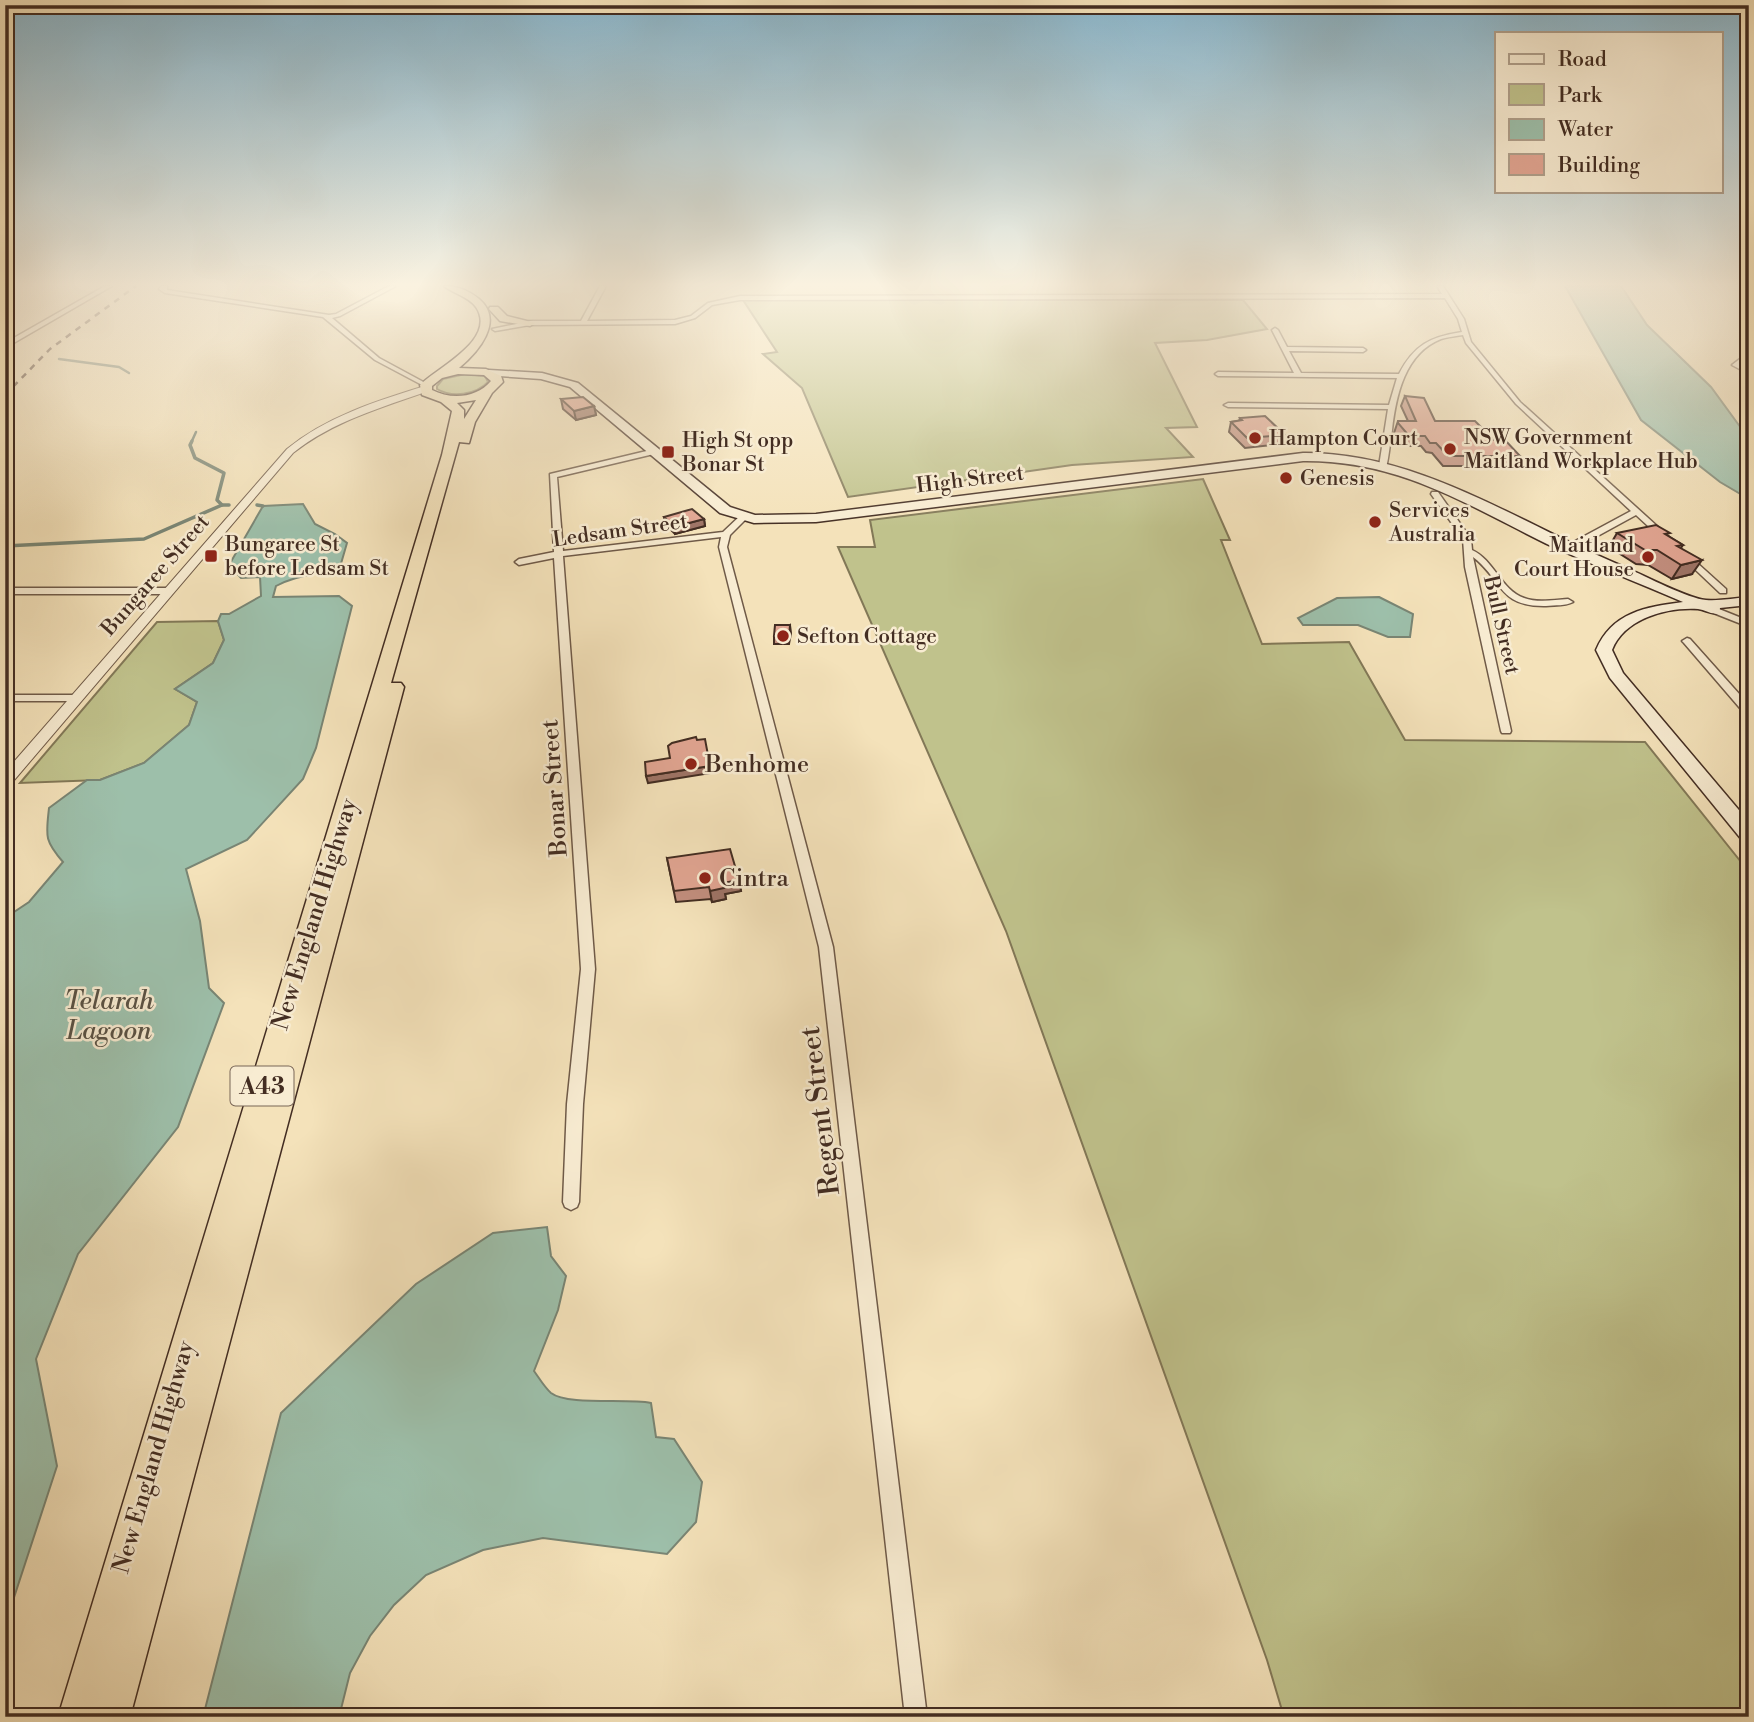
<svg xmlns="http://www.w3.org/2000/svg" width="1754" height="1722" font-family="'Libre Bodoni',serif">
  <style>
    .green { fill: #c0c28c; stroke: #827857; stroke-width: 2 }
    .water { fill: #9dbfaa; stroke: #798574; stroke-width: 2 }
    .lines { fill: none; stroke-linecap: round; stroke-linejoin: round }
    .stream-far1 { stroke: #798574; stroke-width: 2.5 }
    .stream { stroke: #798574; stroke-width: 3.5 }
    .minor-casing { stroke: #6f5a48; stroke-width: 3 }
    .tertiary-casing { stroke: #6f5a48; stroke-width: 2 }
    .secondary-casing { stroke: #432d22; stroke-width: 3 }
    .trunk-casing { stroke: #432d22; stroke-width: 3 }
    .minor { fill: #f8ecd2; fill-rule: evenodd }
    .tertiary { fill: #f8ecd2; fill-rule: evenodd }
    .secondary { fill: #f8ecd2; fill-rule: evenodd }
    .trunk { fill: #f4e2ba; fill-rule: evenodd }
    .rail { stroke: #432d22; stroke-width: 2.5; stroke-dasharray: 6 6; stroke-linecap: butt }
    .wall { fill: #c28e7e; stroke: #432d22; stroke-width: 2 }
    .shaded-wall { fill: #9e7466; stroke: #432d22; stroke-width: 2 }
    .building { fill: #e1a592; stroke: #432d22; stroke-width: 2 }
    .poi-dot { fill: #8f2418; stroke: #f8ecd2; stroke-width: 2.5 }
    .labels { text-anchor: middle; stroke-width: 5; stroke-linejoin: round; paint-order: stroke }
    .far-poi-label { font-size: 21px; fill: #432d22; stroke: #f8ecd2; text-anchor: start }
    .far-street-label { font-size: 21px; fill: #432d22; stroke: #f8ecd2 }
    .shield { fill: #f8ecd2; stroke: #796657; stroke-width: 2 }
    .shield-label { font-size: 23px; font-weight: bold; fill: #432d22 }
    .poi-label { font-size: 24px; fill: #432d22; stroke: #f8ecd2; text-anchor: start }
    .street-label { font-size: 24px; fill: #432d22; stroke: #f8ecd2 }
    .water-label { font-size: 26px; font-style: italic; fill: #5a5244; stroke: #f8ecd2 }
    .near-street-label { font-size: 28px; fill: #432d22; stroke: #f8ecd2 }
  </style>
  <rect width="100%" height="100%" fill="#f4e2ba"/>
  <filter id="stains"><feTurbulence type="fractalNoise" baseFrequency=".00286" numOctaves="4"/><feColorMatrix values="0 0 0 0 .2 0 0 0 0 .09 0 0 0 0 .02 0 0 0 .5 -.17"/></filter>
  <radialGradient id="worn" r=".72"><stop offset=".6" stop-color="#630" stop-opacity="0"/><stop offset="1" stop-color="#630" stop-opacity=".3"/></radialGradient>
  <!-- green -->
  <g class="green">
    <path d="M 743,300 L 1243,300 L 1267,329 L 1207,340 L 1155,343 L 1197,427 L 1166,428 L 1193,457 L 1072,465 L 848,497 L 802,388 L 763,354 L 777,352 Z"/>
    <path d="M 465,374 L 485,376 L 488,382 C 476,395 452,398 437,389 L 437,386 L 443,379 Z"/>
    <path d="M 1203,479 L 1230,540 L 1221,540 L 1262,644 L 1349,642 L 1405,740 L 1645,742 L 1749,872 L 1749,1717 L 1284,1717 L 1267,1660 L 1006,931 L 838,547 L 875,547 L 870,520 Z"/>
    <path d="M 218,621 L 224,640 L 213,663 L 175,689 L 197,702 L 189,725 L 144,763 L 100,780 L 20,783 L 157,622 Z"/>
  </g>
  <!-- water -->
  <g class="water">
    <path d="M 1565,286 L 1621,286 L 1647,325 L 1711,387 L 1749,439 L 1749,499 L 1720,482 L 1641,420 Z"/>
    <path d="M 303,504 L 315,524 L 335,534 L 347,543 L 340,567 C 319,576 297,574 276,586 L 273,597 L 339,596 L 352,606 L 316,748 L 303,779 L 247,840 L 186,869 L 200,921 L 209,988 L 224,1003 L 178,1127 L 78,1254 L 36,1359 L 57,1466 L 5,1625 L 5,918 L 29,902 L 63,862 C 44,840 46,836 49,808 L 87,780 L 100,780 L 144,763 L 189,725 L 197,702 L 175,689 L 213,663 L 224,640 L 218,621 L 221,614 L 229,614 L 261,596 L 260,577 L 241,578 L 229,565 L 263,506 Z"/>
    <path d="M 1379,597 L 1413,614 L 1410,637 L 1388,637 L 1358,625 L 1303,625 L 1298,618 L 1337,598 Z"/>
    <path d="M 547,1227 L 551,1256 L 566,1276 L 558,1310 L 534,1371 C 539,1378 545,1388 551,1393 C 568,1406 627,1398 651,1403 L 656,1437 L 674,1439 L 702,1482 L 696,1522 L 667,1554 L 543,1538 L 483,1550 L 426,1575 L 394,1605 L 370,1636 L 350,1673 L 339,1717 L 203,1717 L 281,1413 L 416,1284 L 493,1233 Z"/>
  </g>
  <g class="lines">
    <!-- stream-far1 -->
    <g class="stream-far1">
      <path d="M 59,359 L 119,367 L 129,373"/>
      <path d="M 191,443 L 196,432"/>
    </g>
    <!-- stream -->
    <g class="stream">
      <path d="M 192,441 L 190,445 L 195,458 L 224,473 L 217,500 L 222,505 L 229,505"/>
      <path d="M 257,505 L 263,506"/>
      <path d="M 5,546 L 144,539 L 222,505"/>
    </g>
    <defs>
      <g id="minor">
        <path d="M 105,286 L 112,286 L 5,348 L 5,343 Z"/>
        <path d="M 161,286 L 167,286 L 167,290 L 329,315 L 336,314 L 389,286 L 396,286 L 340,316 L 332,318 L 379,358 L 429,385 L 424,386 L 375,360 L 323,317 L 165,293 L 159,289 Z"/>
        <path d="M 600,286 L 606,286 L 587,321 L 675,320 L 691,316 L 708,303 L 740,296 L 1442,294 L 1437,286 L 1443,286 L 1464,319 L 1471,342 L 1520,402 L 1668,536 L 1661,538 L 1636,515 L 1572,550 L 1566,550 L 1566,546 L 1631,511 L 1516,404 L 1466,343 L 1463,335 C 1456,336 1448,337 1441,339 C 1405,353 1396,395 1392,430 C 1390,442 1389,456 1386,468 L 1379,466 L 1388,409 L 1228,407 L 1224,405 L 1228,403 L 1389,405 L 1397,378 L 1218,376 L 1215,374 L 1218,372 L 1294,373 L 1272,330 L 1275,328 L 1278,330 L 1287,347 L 1363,348 L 1366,350 L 1363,352 L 1289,351 L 1301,373 L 1399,374 C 1414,345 1430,337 1462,332 L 1458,319 L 1445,298 L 740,300 L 712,305 L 695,318 L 675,324 L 530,325 L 495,331 L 492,329 L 530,321 L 581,321 Z"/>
        <path d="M 1749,352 L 1749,357 L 1740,365 L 1749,369 L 1749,374 L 1732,365 Z"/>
        <path d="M 655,449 L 659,451 L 658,453 L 557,477 L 563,551 L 723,532 L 741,515 L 748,517 L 730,535 L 727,547 L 833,947 L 927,1717 L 905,1717 L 819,947 L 719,547 L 721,537 L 563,556 L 595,969 L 583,1104 L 579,1202 L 577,1207 L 571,1210 L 565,1207 L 563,1202 L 567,1104 L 581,969 L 554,558 L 519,565 L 515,562 L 519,559 L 554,552 L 550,474 Z"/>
        <path d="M 1432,492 L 1438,492 L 1471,539 L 1472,550 C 1494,560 1501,590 1524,598 C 1537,603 1554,600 1568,599 L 1573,602 C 1566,606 1555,605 1546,606 C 1498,607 1503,580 1473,557 L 1511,731 L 1510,733 L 1502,733 L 1501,731 L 1465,567 L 1463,539 L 1431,494 Z"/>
        <path d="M 1685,552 L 1726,589 L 1726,593 L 1720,593 L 1682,557 L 1681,555 Z"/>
        <path d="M 5,588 L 169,588 L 174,591 L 169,594 L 5,594 Z"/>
        <path d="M 1714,607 L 1749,621 L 1749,627 L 1711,612 L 1709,610 Z"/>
        <path d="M 1687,638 L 1690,639 L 1749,705 L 1749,715 L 1745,714 L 1684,643 L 1682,641 Z"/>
        <path d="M 5,695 L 77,695 L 82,698 L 77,701 L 5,701 Z"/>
      </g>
      <path id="tertiary" d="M 425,386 L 428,387 L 428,391 C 381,408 333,421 293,453 L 10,785 L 5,787 L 5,772 L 287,449 C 326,417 376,401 425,386 Z"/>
      <path id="secondary" d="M 489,370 L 542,373 L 578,383 L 730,507 L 755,515 L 816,514 L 1303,453 C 1421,452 1521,525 1627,568 C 1645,576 1689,599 1706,600 C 1720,601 1735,598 1749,597 L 1749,605 L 1720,608 L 1719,613 C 1711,615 1706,610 1698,609 C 1666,607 1624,619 1612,650 L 1623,673 L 1749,822 L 1749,842 L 1742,840 L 1610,678 L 1596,650 C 1612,612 1646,607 1683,602 C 1639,583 1595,566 1551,546 C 1467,505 1400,460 1303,461 L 816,522 L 754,523 L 720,513 L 570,387 L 541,379 L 485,375 L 485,371 Z"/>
      <g id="trunk">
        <path d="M 444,286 C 458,286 468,290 479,299 C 505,321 478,352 459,368 L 486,369 L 501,376 L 503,382 L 492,393 L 475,422 L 469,443 L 459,442 L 391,683 L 401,683 L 404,687 L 130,1717 L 58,1717 L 442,455 L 452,411 L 441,402 L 422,395 L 420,385 C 436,368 498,340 476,307 C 468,296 454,294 444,286 ZM 458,374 L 484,375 L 491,381 C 477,398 451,400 432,390 L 432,386 L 442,378 ZM 476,400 L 464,419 L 464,410 L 457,403 Z"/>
        <path d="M 490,307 L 498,307 L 507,316 L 535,323 L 530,326 L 500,321 L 489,309 Z"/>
      </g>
    </defs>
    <!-- minor casing -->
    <use href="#minor" class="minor-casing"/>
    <!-- tertiary casing -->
    <use href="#tertiary" class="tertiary-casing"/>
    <!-- secondary casing -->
    <use href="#secondary" class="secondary-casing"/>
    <!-- trunk casing -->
    <use href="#trunk" class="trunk-casing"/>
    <!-- minor -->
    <use href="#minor" class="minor"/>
    <!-- tertiary -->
    <use href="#tertiary" class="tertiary"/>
    <!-- secondary -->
    <use href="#secondary" class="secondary"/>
    <!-- trunk -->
    <use href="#trunk" class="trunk"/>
    <!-- rail -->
    <path class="rail" d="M 5,395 L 50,349 L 136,286"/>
  </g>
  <!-- wall -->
  <g class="wall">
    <path d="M 1405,396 L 1435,421 L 1494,440 L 1520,456 L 1515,466 L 1443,466 L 1432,453 L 1426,452 L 1421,446 L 1405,446 L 1394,433 L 1398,421 L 1408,421 L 1401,406 Z"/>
    <path d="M 561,399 L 594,406 L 596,415 L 576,420 L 563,409 Z"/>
    <path d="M 1240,418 L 1285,435 L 1282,444 L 1245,448 L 1229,432 L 1231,422 L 1239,421 Z"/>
    <path d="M 664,517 L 704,519 L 705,526 L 675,534 L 665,524 Z"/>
    <path d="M 1617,533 L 1668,536 L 1683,545 L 1681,548 L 1692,574 L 1672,579 L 1648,565 L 1636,564 L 1609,547 Z"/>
    <path d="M 790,625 L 791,633 L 789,644 L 774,644 L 774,636 Z"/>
    <path d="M 667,858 L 739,880 L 741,891 L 725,894 L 726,899 L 712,902 L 711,899 L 676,902 Z"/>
  </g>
  <!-- shaded-wall -->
  <g class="shaded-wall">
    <path d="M 594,406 L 596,415 L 576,420 L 574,411 Z"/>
    <path d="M 704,519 L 705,526 L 675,534 L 674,527 Z"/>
    <path d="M 1702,560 L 1692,574 L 1672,579 L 1681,565 Z"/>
    <path d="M 710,766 L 711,773 L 648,783 L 646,776 Z"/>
    <path d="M 739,880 L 741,891 L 725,894 L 726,899 L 712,902 L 710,891 L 723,883 Z"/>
  </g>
  <!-- building -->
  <g class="building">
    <path d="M 1405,396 L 1424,398 L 1435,421 L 1475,421 L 1494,440 L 1505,440 L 1520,456 L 1448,456 L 1436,443 L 1430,443 L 1425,436 L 1409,436 L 1398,423 L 1398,421 L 1416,421 Z"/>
    <path d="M 583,397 L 594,406 L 574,411 L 561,399 Z"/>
    <path d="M 1265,416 L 1285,435 L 1247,438 L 1231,422 L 1242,420 L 1240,418 Z"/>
    <path d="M 692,509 L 704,519 L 674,527 L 664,517 Z"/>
    <path d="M 1656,525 L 1670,533 L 1665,534 L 1683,545 L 1677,546 L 1702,560 L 1681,565 L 1657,550 L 1645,550 L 1617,533 Z"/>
    <path d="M 775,625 L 790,625 L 789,637 L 774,636 Z"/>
    <path d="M 696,737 L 697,740 L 705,739 L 710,766 L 646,776 L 645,762 L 670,758 L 668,746 L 672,743 Z"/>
    <path d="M 730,849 L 739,880 L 723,883 L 724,888 L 710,891 L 709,887 L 674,891 L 667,858 Z"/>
  </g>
  <!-- sky -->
  <linearGradient id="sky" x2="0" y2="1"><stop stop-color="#8ab8cf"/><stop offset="0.54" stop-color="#faf2e0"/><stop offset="1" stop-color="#faf2e0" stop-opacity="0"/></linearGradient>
  <rect width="1754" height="527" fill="url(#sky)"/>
  <!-- markers -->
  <g class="poi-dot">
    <circle cx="1255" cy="438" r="7"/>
    <circle cx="1450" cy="449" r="7"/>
    <rect x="661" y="445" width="14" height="14" rx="3.5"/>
    <circle cx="1286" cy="478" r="7"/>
    <circle cx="1375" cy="522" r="7"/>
    <rect x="204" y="549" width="14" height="14" rx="3.5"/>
    <circle cx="1648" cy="557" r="7"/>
    <circle cx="783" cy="636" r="7"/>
    <circle cx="691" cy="764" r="7"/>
    <circle cx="705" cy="878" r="7"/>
  </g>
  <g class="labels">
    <!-- far-poi labels -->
    <g class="far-poi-label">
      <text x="1464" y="444">NSW Government<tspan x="1464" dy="24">Maitland Workplace Hub</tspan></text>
      <text x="1269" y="445">Hampton Court</text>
      <text x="682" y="447">High St opp<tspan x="682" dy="24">Bonar St</tspan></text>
      <text x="1300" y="485">Genesis</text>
      <text x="1389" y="517">Services<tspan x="1389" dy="24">Australia</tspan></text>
      <text x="225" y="551">Bungaree St<tspan x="225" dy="24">before Ledsam St</tspan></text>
      <text x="1634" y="552" text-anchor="end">Maitland<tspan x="1634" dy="24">Court House</tspan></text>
      <text x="797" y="643">Sefton Cottage</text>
    </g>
    <!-- far-street labels -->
    <g class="far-street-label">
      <text transform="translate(970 479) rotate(-7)" y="7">High Street</text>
      <text transform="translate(620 530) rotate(-8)" y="7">Ledsam Street</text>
      <text transform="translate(155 575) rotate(-49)" y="7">Bungaree Street</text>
      <text transform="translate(1502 625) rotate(77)" y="7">Bull Street</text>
    </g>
    <!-- shield labels -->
    <rect class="shield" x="230.5" y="1066.5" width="63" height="39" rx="5"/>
    <g class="shield-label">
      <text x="262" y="1094">A43</text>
    </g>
    <!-- poi labels -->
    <g class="poi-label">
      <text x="705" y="772">Benhome</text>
      <text x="719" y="886">Cintra</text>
    </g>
    <!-- street labels -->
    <g class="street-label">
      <text transform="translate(554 788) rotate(-94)" y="8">Bonar Street</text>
      <text transform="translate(314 914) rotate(-73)" y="8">New England Highway</text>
      <text transform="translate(153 1457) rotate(-74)" y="8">New England Highway</text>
    </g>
    <!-- water labels -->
    <g class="water-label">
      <text x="109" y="1009">Telarah<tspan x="109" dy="30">Lagoon</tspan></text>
    </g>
    <!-- near-street labels -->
    <g class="near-street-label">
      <text transform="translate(819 1111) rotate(-97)" y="10">Regent Street</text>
    </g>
  </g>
  <!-- margin -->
  <rect width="1754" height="1722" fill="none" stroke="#f4e2ba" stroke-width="28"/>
  <rect x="7" y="7" width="1740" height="1708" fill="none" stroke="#432d22" stroke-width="3.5"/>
  <rect x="14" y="14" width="1726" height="1694" fill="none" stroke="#432d22" stroke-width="2"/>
  <!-- legend -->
  <rect x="1495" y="32" width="228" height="161" fill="#f8ecd2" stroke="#b0a08c" stroke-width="2"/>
  <rect x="1509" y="54" width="35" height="10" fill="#f8ecd2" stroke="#b0a08c" stroke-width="2"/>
  <text x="1558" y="66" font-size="21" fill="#432d22">Road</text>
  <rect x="1509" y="84" width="35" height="21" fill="#c0c28c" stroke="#b0a08c" stroke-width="2"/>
  <text x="1558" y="102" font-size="21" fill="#432d22">Park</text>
  <rect x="1509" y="119" width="35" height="21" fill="#9dbfaa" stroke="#b0a08c" stroke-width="2"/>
  <text x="1558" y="136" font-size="21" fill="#432d22">Water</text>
  <rect x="1509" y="154" width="35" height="21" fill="#e1a592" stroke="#b0a08c" stroke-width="2"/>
  <text x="1558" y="172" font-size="21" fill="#432d22">Building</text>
  <rect width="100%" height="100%" filter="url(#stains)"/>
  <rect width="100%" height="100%" fill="url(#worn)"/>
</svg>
